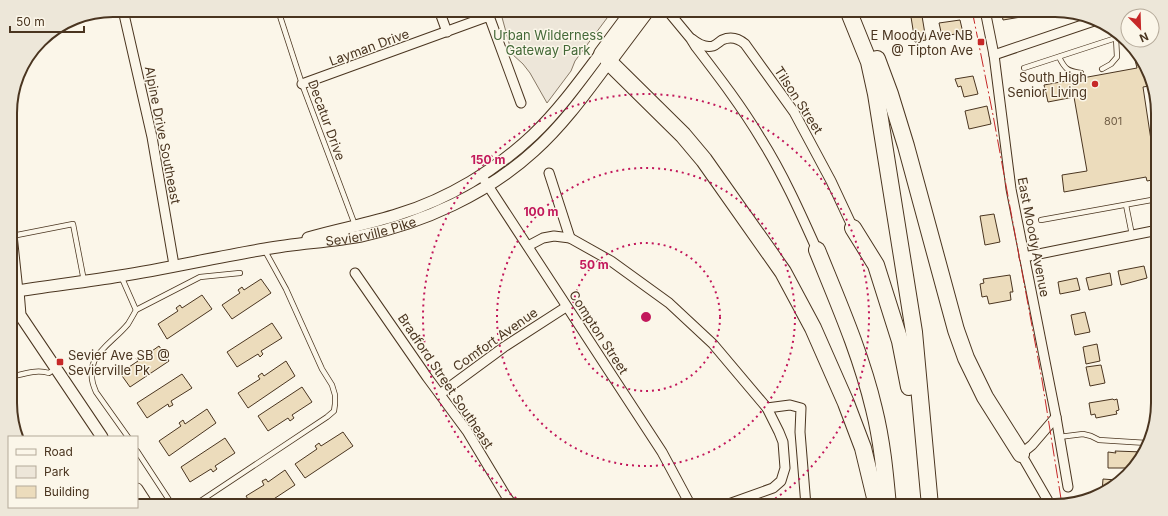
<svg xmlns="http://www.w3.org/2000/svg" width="1168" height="516" font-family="Inter,sans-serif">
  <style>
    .green { fill: #ede6d9; stroke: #887966 }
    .building { fill: #ecdcbc; stroke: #4a3520 }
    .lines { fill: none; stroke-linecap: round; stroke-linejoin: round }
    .service-casing { stroke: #4a3520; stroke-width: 6 }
    .minor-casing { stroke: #4a3520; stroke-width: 11 }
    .tertiary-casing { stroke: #4a3520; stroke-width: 13 }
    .secondary-casing { stroke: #4a3520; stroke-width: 15 }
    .motorway-casing { stroke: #4a3520; stroke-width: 18 }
    .service { stroke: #fbf6e9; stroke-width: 4.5 }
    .minor { stroke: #fbf6e9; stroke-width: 9 }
    .tertiary { stroke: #fbf6e9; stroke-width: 11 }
    .secondary { stroke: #fbf6e9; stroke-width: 13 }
    .motorway { stroke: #fbf6e9; stroke-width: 16 }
    .power { stroke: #c62828; stroke-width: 1; stroke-dasharray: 14 3 2 3; stroke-linecap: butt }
    .ring { fill: none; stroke: #c2185b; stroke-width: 2; stroke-dasharray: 2 4 }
    .poi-dot { fill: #c62828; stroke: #fbf6e9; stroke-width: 1.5 }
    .labels { text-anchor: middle; stroke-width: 3; stroke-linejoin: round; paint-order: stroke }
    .number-label { font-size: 11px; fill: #725f47 }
    .park-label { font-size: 13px; fill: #436837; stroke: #fbf6e9 }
    .poi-label { font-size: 13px; fill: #4a3520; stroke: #fbf6e9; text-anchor: end }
    .street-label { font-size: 13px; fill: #4a3520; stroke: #fbf6e9 }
    .rim { fill: none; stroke: #4a3520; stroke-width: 2 }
    .centre { fill: #c2185b; stroke: #fbf6e9; stroke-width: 2 }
    .ring-label { font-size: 12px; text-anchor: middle; font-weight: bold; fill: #c2185b; stroke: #fbf6e9; stroke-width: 3; stroke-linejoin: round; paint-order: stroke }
  </style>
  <rect width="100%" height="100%" fill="#fbf6e9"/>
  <!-- green -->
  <path class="green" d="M 500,10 L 613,10 L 575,61 L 571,71 L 547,103 L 530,73 L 523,64 L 512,54 Z"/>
  <!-- building -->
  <g class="building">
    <path d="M 1001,10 L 1019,10 L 1021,17 L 1003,20 Z"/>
    <path d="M 922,16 L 926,40 L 915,42 L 911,17 Z"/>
    <path d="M 960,20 L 963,33 L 942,36 L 939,23 Z"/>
    <path d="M 1137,51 L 1148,78 L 1149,86 L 1143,87 L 1151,140 L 1157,139 L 1157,163 L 1155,164 L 1157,179 L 1147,181 L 1146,177 L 1064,192 L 1062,175 L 1087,171 L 1074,97 L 1048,102 L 1044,85 L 1137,68 L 1133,52 Z"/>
    <path d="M 973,76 L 978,94 L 964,97 L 961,86 L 958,87 L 955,79 Z"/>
    <path d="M 987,106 L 991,124 L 969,129 L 965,111 Z"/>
    <path d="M 994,214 L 1000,242 L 985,245 L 980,216 Z"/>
    <path d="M 1158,259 L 1158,272 L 1155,273 L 1152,260 Z"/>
    <path d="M 1144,266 L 1147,278 L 1121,285 L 1118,271 Z"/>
    <path d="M 1110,273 L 1112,285 L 1089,290 L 1086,278 Z"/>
    <path d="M 1010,275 L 1013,292 L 1010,292 L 1011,300 L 989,304 L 987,296 L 982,297 L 980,284 L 984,283 L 983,279 Z"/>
    <path d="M 1077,278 L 1080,290 L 1060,294 L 1058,282 Z"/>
    <path d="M 261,279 L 271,293 L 232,319 L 222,305 L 240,293 L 238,290 L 242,287 L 244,290 Z"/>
    <path d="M 202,295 L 212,309 L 167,339 L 158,324 L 178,311 L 176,308 L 180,305 L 182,308 Z"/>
    <path d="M 1085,312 L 1090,332 L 1075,335 L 1071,315 Z"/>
    <path d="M 272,323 L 282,338 L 261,351 L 263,354 L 260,357 L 258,354 L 237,367 L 227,352 Z"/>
    <path d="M 1097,344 L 1100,361 L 1086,364 L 1083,347 Z"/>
    <path d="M 159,346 L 169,361 L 130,387 L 120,373 L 138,361 L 136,358 L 140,355 L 142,358 Z"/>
    <path d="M 286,361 L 295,376 L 248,408 L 238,393 L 260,379 L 258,376 L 262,373 L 264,376 Z"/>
    <path d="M 1101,365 L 1105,383 L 1090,386 L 1086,367 Z"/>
    <path d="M 182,374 L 192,388 L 171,401 L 173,405 L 169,407 L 168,404 L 147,418 L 137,403 Z"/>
    <path d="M 302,387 L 312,402 L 292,415 L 294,418 L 290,421 L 288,418 L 268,431 L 258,416 Z"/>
    <path d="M 1113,399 L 1114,400 L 1117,399 L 1119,410 L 1116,411 L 1117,414 L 1096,418 L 1095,414 L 1091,415 L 1089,403 Z"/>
    <path d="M 207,409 L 216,423 L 169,456 L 159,441 L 181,426 L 179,423 L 183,420 L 185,424 Z"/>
    <path d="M 343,432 L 353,446 L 305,478 L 295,464 L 317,449 L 315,446 L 319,443 L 321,446 Z"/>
    <path d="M 225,438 L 235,453 L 215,466 L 217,469 L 213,472 L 211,469 L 190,482 L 181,467 Z"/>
    <path d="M 1115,451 L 1143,452 L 1129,468 L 1108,468 L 1108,452 L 1116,453 Z"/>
    <path d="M 285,470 L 295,485 L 263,506 L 252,506 L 246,496 L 264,485 L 262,481 L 266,479 L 268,482 Z"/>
    <path d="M 1103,479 L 1116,480 L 1116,484 L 1112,488 L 1102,492 Z"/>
  </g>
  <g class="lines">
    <defs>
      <g id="service">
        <path d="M 278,10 L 302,84 L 355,225"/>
        <path d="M 1059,57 C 1065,69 1067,71 1081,73"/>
        <path d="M 1024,68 L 1119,37"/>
        <path d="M 1102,69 L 1111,64 L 1117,57 L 1116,38"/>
        <path d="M 1126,205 L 1132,235"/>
        <path d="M 1041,220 L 1157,199"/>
        <path d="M 12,236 L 73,224 L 84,281"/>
        <path d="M 121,276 L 136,310 C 134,314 131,319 128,324 C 110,346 80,357 96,392 L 128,437"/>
        <path d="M 136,310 L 200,277 L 240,273"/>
        <path d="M 11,377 C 23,374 36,369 49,373 L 55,369"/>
        <path d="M 1059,437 L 1083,434 L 1091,436 L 1099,440 L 1147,443"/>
        <path d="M 137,451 L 173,506"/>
        <path d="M 193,506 L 327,417 L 334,411 L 335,404 L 335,395 L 332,385 L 322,369 L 286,289 L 264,249"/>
      </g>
      <g id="minor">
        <path d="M 123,10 L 152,137 L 174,265"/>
        <path d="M 439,10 L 447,32"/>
        <path d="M 667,10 L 691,39 L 696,47 C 719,77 742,107 761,139 C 783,174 800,212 817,250"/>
        <path d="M 985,10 L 994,55 L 1011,189 L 1056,417 L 1068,487"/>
        <path d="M 692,39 C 698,44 705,48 713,46 C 716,45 719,42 722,40 C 731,36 738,38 745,44 L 794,112 L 831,181 L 853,228"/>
        <path d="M 994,55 L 1097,20"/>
        <path d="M 302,84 L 489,16 L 521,103"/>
        <path d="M 549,173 L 570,238"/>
        <path d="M 481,175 L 662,452 L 691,506"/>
        <path d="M 10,216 L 18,291"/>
        <path d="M 528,246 L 543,238 L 554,236 L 570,238 L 611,261 L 669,303 L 713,344 L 767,408 L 779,432 L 783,442 L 785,468 L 781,481 L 773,488 L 723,506"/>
        <path d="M 1024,257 L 1158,230"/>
        <path d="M 355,273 L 427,377 L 467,431 L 506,496 L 513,506"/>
        <path d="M 440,394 L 504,347 L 566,307"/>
        <path d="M 767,408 L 790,405 L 801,408 L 800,432 L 806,506"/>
        <path d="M 1051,506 L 1021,454 L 1032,445 L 1056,417"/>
      </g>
      <g id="tertiary">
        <path d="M 308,238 C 338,229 369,224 399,214 C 448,199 496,170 533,135 C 559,110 580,81 601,53"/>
        <path d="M 18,291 L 20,315 L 102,437"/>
        <path id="s1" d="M 11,292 C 47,286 84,282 120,276 C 169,268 217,257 265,249 C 297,243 329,242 361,236 C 423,223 487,194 534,151 C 563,125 586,93 609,62"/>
        <path d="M 137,489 L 148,506"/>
      </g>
      <path id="secondary" d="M 633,10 L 601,53 L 609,62 L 648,10"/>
      <g id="motorway">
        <path d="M 848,10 L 869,62 L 876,94 L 914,332 L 930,506"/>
        <path d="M 877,59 L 890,94 L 906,146 L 956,330 L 966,358 L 985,397 L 1021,454"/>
        <path d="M 609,62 L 683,135 L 704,160 L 783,272 L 813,328 L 846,403 L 863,448 L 877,506"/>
        <path d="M 853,228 L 876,265 L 900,341 L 909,387"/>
        <path d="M 817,250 C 838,302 861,354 874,409 C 882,441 885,473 888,506"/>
      </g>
    </defs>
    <!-- service casing -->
    <use href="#service" class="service-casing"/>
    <!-- minor casing -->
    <use href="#minor" class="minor-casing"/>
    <!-- tertiary casing -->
    <use href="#tertiary" class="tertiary-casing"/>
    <!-- secondary casing -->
    <use href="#secondary" class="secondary-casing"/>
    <!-- motorway casing -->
    <use href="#motorway" class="motorway-casing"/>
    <!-- service -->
    <use href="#service" class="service"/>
    <!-- minor -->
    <use href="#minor" class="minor"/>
    <!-- tertiary -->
    <use href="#tertiary" class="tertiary"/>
    <!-- secondary -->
    <use href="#secondary" class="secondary"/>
    <!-- motorway -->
    <use href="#motorway" class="motorway"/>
    <!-- power -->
    <path class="power" d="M 972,10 L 993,115 L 1042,380 L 1062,505"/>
  </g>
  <!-- distance rings -->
  <g class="ring">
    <circle cx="646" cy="317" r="74"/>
    <circle cx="646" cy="317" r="149"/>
    <path d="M526 505A223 223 0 1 1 766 505"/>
  </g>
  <!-- markers -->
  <g class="poi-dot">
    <rect x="977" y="38" width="8" height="8" rx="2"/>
    <circle cx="1095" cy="84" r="4"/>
    <rect x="56" y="358" width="8" height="8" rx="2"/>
  </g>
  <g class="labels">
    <!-- number labels -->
    <g class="number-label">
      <text x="1113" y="125">801</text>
    </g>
    <!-- park labels -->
    <g class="park-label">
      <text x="548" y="40">Urban Wilderness<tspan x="548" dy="15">Gateway Park</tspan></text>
    </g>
    <!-- poi labels -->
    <g class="poi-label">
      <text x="973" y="40">E Moody Ave NB<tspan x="973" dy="15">@ Tipton Ave</tspan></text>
      <text x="1087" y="82">South High<tspan x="1087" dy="15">Senior Living</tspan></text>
      <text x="68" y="360" text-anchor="start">Sevier Ave SB @<tspan x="68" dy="15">Sevierville Pk</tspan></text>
    </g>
    <!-- street labels -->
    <g class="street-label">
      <text transform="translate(369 47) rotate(-20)" y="5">Layman Drive</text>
      <text transform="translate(799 100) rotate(57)" y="5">Tilson Street</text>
      <text transform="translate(327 120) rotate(70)" y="5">Decatur Drive</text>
      <text transform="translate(163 135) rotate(79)" y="5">Alpine Drive Southeast</text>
      <text dy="5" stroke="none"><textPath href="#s1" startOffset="365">Sevierville Pike</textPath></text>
      <text transform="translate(1034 237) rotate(79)" y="5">East Moody Avenue</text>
      <text transform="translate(599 332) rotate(57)" y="5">Compton Street</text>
      <text transform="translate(495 339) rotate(-35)" y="5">Comfort Avenue</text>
      <text transform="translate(446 381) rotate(56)" y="5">Bradford Street Southeast</text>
    </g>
  </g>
  <!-- crop -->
  <path d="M0 0H1168V516H0ZM113 17H1055A96 96 0 0 1 1151 113V403A96 96 0 0 1 1055 499H113A96 96 0 0 1 17 403V113A96 96 0 0 1 113 17Z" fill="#ede7d9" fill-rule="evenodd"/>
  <path class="rim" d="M113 17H1055A96 96 0 0 1 1151 113V403A96 96 0 0 1 1055 499H113A96 96 0 0 1 17 403V113A96 96 0 0 1 113 17Z"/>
  <circle cx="646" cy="317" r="6" class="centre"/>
  <g class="ring-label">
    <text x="488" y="164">150 m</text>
    <text x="541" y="216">100 m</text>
    <text x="594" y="269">50 m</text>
  </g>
  <!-- legend -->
  <rect x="8" y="436" width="130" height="72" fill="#fbf6e9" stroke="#b4a999"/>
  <rect x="16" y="449" width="20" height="6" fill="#fbf6e9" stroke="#b4a999"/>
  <text x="44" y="456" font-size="12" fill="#4a3520">Road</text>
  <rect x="16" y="466" width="20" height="12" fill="#ede6d9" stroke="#b4a999"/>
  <text x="44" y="476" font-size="12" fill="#4a3520">Park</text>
  <rect x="16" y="486" width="20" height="12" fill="#ecdcbc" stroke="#b4a999"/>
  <text x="44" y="496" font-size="12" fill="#4a3520">Building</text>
  <!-- north arrow -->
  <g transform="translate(1140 28) rotate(157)"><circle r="19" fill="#fbf6e9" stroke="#b4a999"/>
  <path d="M0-3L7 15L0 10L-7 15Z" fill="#c62828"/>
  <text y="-6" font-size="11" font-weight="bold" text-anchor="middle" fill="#4a3520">N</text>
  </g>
  <!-- scale -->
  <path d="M10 26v6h74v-6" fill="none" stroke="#4a3520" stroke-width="2"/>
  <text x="16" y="26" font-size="12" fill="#4a3520" stroke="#fbf6e9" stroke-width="3" paint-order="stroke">50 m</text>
</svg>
